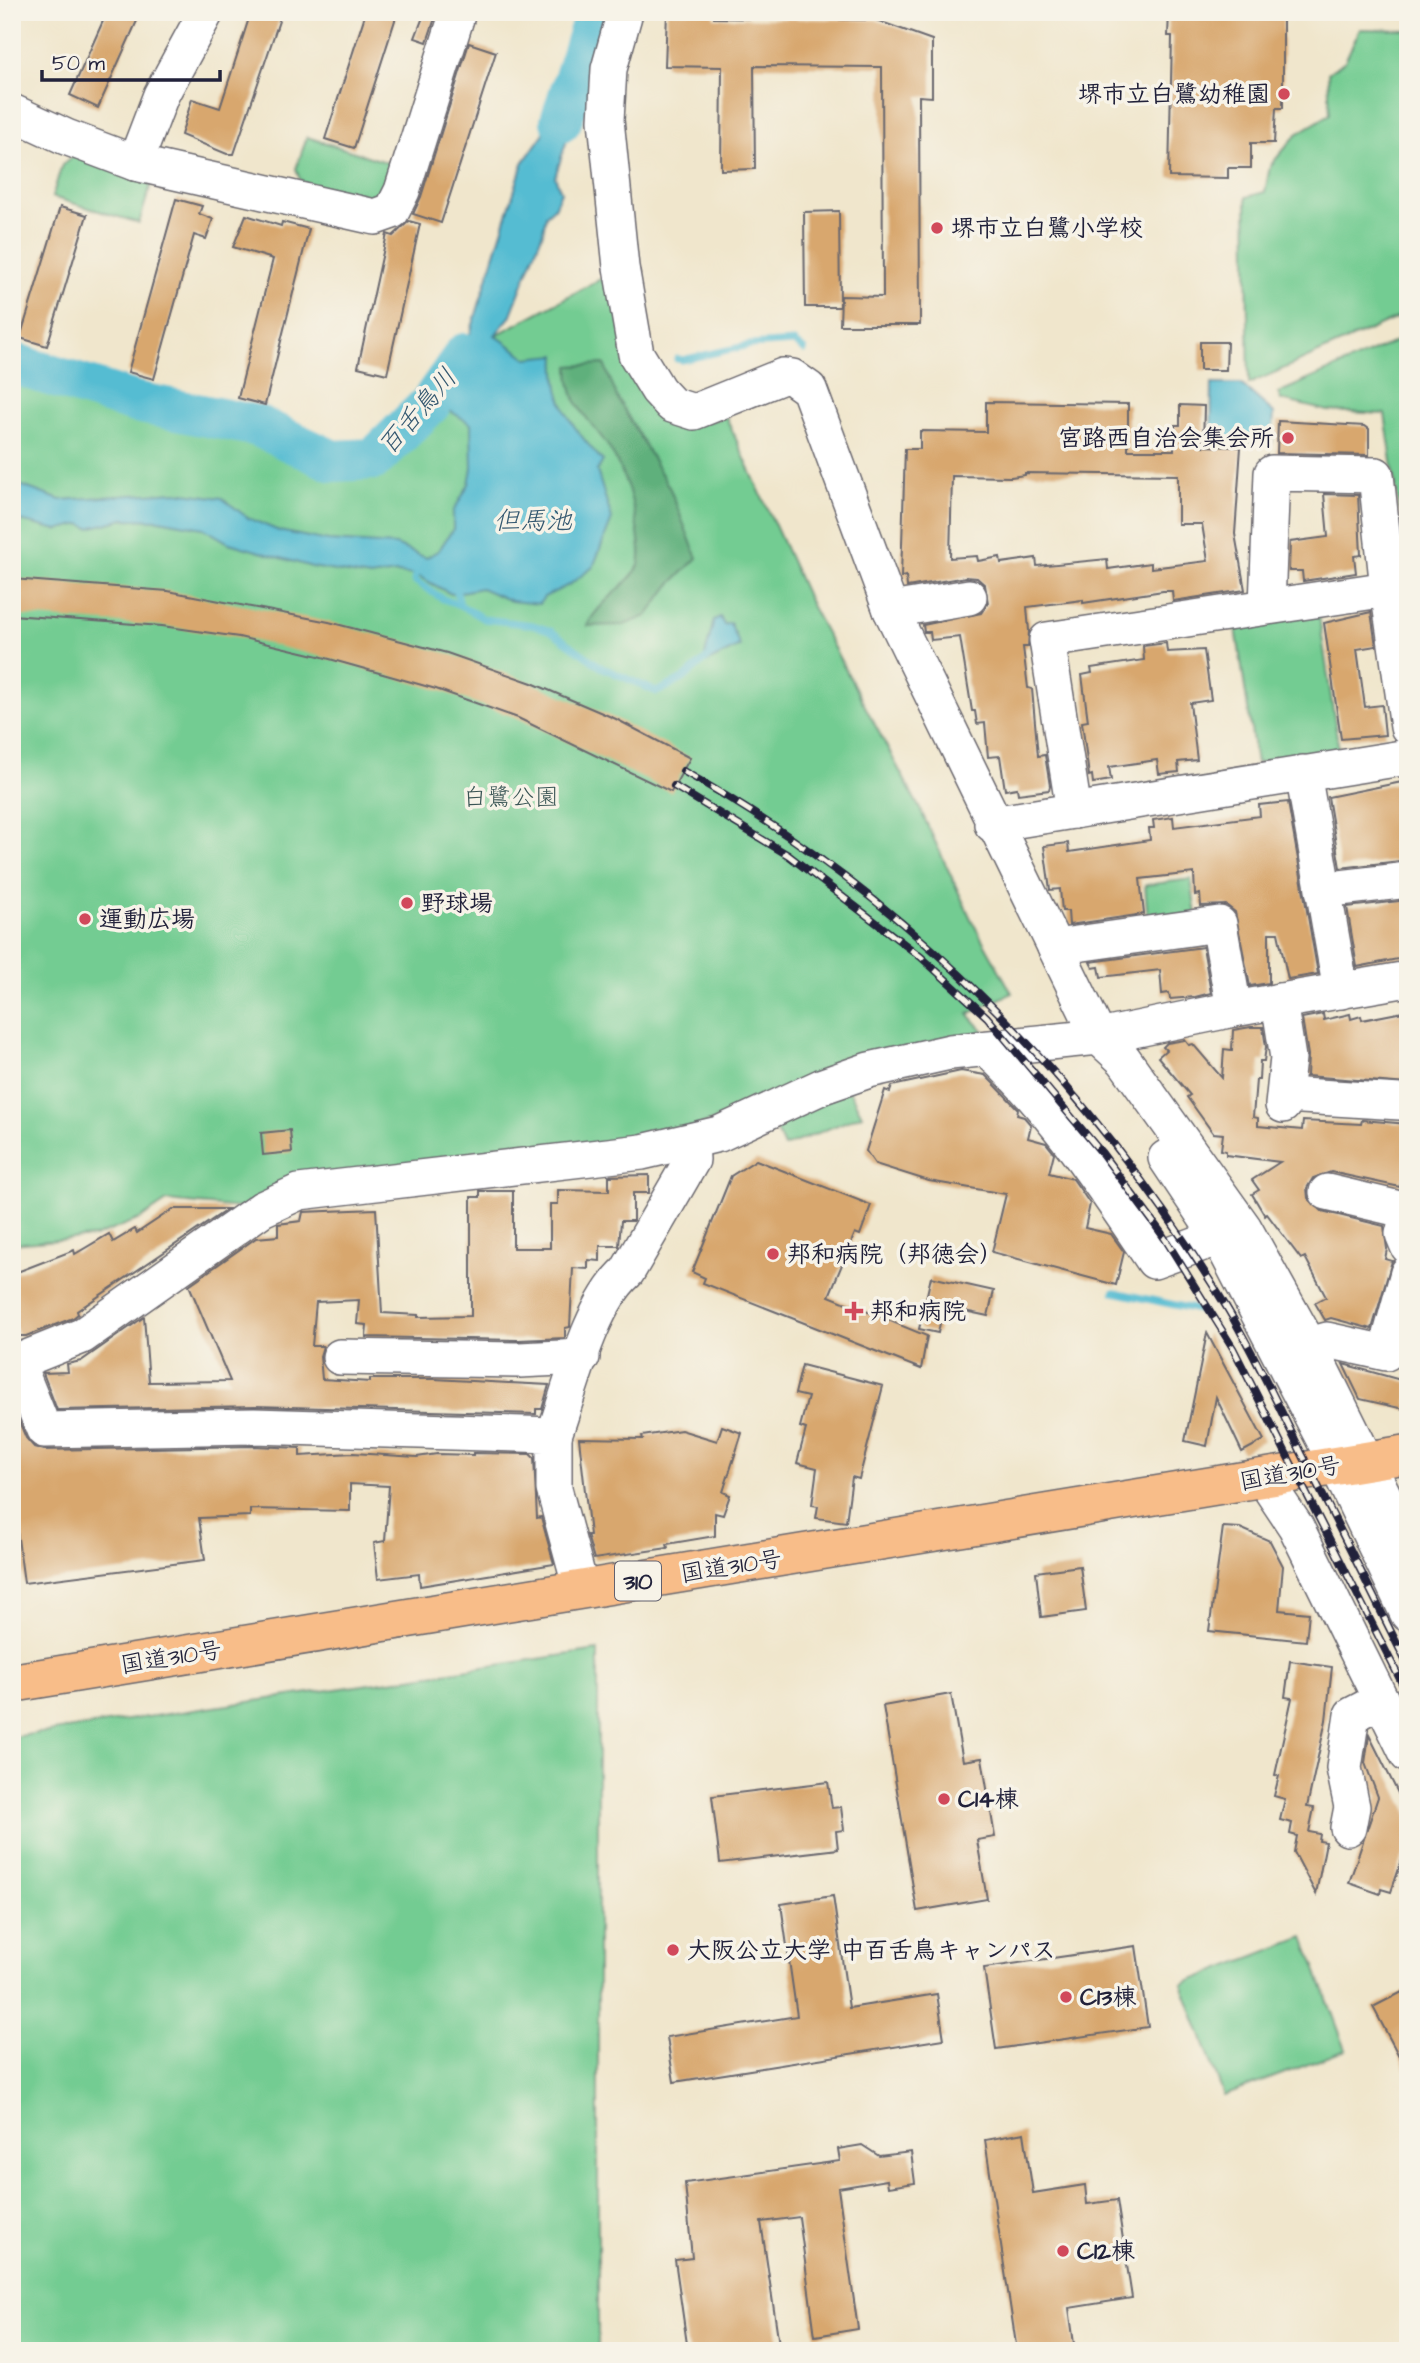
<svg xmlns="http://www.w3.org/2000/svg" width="1420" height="2363" font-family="'Architects Daughter','Klee One',sans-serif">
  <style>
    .green { fill: #73cc92; stroke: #4a7766; stroke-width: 2 }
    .forest { fill: #5eb07c; stroke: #40695c; stroke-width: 2 }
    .water { fill: #55bcd2; stroke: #3c6f86; stroke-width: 2 }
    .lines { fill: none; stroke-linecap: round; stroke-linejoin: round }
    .stream { stroke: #55bcd2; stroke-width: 7 }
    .river { stroke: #55bcd2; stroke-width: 42 }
    .building { fill: #d8a76e; fill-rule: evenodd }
    .minor-casing { stroke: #6a676e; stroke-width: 38 }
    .highway-casing { stroke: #6a676e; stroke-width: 41 }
    .minor { stroke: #fff; stroke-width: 35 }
    .highway { stroke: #f8bd89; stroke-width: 38 }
    .rail-casing { stroke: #22223b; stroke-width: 8 }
    .rail { stroke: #f7f3e8; stroke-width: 5; stroke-dasharray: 16; stroke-linecap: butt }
    .poi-dot { fill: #d1495b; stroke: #f7f3e8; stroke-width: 2.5 }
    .labels { text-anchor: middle; stroke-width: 7; stroke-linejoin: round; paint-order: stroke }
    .shield { fill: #f7f3e8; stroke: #62616f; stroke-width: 2 }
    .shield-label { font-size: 23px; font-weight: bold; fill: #22223b }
    .poi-label { font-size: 24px; font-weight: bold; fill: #22223b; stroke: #f7f3e8; text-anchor: start }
    .park-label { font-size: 24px; fill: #3a5555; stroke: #f7f3e8 }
    .street-label { font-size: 24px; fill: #22223b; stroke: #f7f3e8 }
    .water-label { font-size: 26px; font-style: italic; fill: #345870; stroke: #f7f3e8 }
  </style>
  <rect width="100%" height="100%" fill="#f7f3e8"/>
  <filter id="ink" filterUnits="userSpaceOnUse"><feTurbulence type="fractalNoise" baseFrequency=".0143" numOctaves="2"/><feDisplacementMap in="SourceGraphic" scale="14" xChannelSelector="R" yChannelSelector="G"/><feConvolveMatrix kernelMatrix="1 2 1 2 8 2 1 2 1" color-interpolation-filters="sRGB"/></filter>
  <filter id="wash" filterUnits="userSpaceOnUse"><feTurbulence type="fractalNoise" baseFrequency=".00686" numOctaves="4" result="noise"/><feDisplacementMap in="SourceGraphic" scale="28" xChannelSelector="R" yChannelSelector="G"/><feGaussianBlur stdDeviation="1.57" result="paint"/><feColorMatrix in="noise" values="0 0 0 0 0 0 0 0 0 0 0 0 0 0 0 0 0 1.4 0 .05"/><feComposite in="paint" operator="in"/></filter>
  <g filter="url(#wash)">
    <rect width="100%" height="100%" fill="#f0e6cc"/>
    <!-- green -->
    <g class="green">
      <path d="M 1360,29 L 1408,30 L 1408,313 L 1249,384 L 1246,197 L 1265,192 L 1270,166 L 1297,134 L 1330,114 L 1328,73 L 1345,61 Z"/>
      <path d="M 307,137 L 402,167 L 378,201 L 307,185 L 300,180 L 296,169 Z"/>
      <path d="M 76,154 L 151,184 L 139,223 L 52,197 L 62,165 Z"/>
      <path d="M 610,274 L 661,418 C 682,428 704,423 726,417 L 811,605 L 920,809 L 972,921 L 1012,993 L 968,1014 L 984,1031 L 680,1132 L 240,1208 L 167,1201 L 140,1219 L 94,1237 L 12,1244 L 12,370 L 166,419 L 260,436 L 330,470 L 380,467 L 439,406 L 496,335 Z"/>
      <path d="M 1408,336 L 1408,505 L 1399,509 L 1385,414 L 1328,411 L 1281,400 L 1278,393 Z"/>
      <path d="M 1318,609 L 1339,751 L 1256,763 L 1235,621 Z"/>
      <path d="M 1191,879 L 1196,915 L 1148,922 L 1145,885 Z"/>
      <path d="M 849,1090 L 862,1115 L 784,1147 L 773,1123 Z"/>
      <path d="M 598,1650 L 598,2351 L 12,2351 L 12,1737 Z"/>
      <path d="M 1304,1937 L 1346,2050 L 1224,2096 L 1182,1984 Z"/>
    </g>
    <!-- forest -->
    <path class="forest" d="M 604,364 L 618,399 L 670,489 L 697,558 L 669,586 L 647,616 L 624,625 L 587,626 C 598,602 634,580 639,565 C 642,553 639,539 637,527 C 633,499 623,470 608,446 C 587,415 569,407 569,366 Z"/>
    <!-- water -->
    <g class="water">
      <path d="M 575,65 L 583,68 L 572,124 L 555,177 L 561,192 L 554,208 L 546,215 L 543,232 L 510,317 L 495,335 L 527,358 L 556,355 C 553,402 571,427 603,461 L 597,471 L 612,519 L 593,567 L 569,585 L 544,597 L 539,604 L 511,601 L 481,588 L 451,594 L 416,575 L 396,573 L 370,577 L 312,567 L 229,543 L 203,528 L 159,520 L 124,519 L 89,528 L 81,524 L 57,530 L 12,519 L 12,482 L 60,500 L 176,492 L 222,498 L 248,518 L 279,531 L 328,541 L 396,545 L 426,558 L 439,550 L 453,529 L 453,512 L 469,484 L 472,468 L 471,424 L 428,397 L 470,334 L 523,163 L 553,120 Z"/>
      <path d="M 1212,384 L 1241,384 L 1274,413 L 1272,443 L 1211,441 Z"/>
      <path d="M 720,617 L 724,625 L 730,623 L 740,646 L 708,662 L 705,656 L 714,620 Z"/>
    </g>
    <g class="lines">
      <!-- stream -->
      <g class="stream">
        <path d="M 677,359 L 682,360 L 750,345 L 794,342 L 804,350"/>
        <path d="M 416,575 L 415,581 L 443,599 L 460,605"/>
        <path d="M 457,592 L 460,605 L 484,619 L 533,625 L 551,631 L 601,667 L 657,692 L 683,679 L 712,654"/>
        <path d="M 1114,1292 L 1198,1310"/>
      </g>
      <!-- river -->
      <g class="river">
        <path d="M 561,121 L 596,12"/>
        <path d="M 12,363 L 135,402 L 258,426 L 333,461 L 374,459 L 430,404 L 465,354"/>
      </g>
    </g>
    <g id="blocks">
      <!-- building -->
      <g class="building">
        <path d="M 107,12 L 141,12 L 98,108 L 70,95 Z"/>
        <path d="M 251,12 L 282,12 L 234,154 L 227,154 L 181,135 L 192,99 L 220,108 Z"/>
        <path d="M 366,12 L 396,17 L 354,148 L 325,139 Z"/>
        <path d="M 425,12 L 437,12 L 427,42 L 415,38 Z"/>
        <path d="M 667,12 L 714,12 L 714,18 L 876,20 L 932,40 L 932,97 L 919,96 L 920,325 L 840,325 L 841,296 L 883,297 L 882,67 L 754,66 L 755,169 L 721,170 L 722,67 L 665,66 Z"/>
        <path d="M 1169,12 L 1283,12 L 1283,108 L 1276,108 L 1274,143 L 1251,143 L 1251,168 L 1228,168 L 1228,178 L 1169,177 L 1172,36 L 1168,36 Z"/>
        <path d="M 469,43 L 496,52 L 441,223 L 413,214 L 421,197 Z"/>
        <path d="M 176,199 L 202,206 L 199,214 L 213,219 L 206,239 L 194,235 L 154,379 L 128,372 Z"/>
        <path d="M 60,207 L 87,215 L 47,346 L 20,338 Z"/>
        <path d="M 839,211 L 840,307 L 805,307 L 804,212 Z"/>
        <path d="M 246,215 L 281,226 L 282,222 L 309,229 L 265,405 L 238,398 L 273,259 L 233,247 Z"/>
        <path d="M 409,221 L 420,224 L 387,374 L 358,367 L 387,234 L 393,236 Z"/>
        <path d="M 1200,342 L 1227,342 L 1226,370 L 1200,370 Z"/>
        <path d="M 986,402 L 1128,404 L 1128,450 L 1174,450 L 1175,425 L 1180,425 L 1180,405 L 1204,406 L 1203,446 L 1241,447 L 1235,534 L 1245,590 L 1173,601 L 1172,591 L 1163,591 L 1083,603 L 1083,600 L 1027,607 L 1029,631 L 1028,647 L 1023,647 L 1028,688 L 1032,689 L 1038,756 L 1045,755 L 1050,786 L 1049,790 L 1018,794 L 1017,788 L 1005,790 L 1000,756 L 988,757 L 985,723 L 977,724 L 975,711 L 972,711 L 960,637 L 931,640 L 930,632 L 924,632 L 923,625 L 981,613 L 988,603 L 985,585 L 977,578 L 966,577 L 907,587 L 906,576 L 901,577 L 905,449 L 920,449 L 920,431 L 986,432 ZM 1025,473 L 1178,475 L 1178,524 L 1202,524 L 1208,561 L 1151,568 L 1151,563 L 1108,569 L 1107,559 L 1037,566 L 1036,558 L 1001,563 L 1000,557 L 978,561 L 977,556 L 950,558 L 952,476 L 1011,477 L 1025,475 Z"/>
        <path d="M 1278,421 L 1365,426 L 1369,429 L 1369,455 L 1277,453 Z"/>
        <path d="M 1324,494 L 1358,495 L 1361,555 L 1354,556 L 1356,573 L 1303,581 L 1302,571 L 1289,571 L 1290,542 L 1328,537 Z"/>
        <path d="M 12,579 L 168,591 L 329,622 L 447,653 L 532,683 L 616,719 L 690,758 L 671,792 L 518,718 L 436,689 L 319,656 L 239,637 L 162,626 L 12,615 Z"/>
        <path d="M 1371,612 L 1376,646 L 1357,649 L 1365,707 L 1382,705 L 1385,735 L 1341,739 L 1324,623 Z"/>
        <path d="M 1166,643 L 1167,652 L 1204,650 L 1211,700 L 1190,703 L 1197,760 L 1178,762 L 1179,772 L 1159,774 L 1157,760 L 1109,767 L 1111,780 L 1093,783 L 1092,775 L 1089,776 L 1082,722 L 1088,721 L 1082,675 L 1092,673 L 1091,668 L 1144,660 L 1143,646 Z"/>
        <path d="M 1402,782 L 1408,818 L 1408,860 L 1340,868 L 1328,797 Z"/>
        <path d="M 1288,802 L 1318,974 L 1288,979 L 1278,933 L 1269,933 L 1269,983 L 1250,986 L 1235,912 L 1226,905 L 1201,906 L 1200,894 L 1195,895 L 1194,873 L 1140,879 L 1144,914 L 1069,925 L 1068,911 L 1062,911 L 1060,889 L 1050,890 L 1044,846 L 1068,843 L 1069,852 L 1150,840 L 1149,828 L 1154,828 L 1153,820 L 1173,817 L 1174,827 L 1260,816 L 1259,805 Z"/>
        <path d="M 1408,900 L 1408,957 L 1357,967 L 1347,907 Z"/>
        <path d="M 1203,947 L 1211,993 L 1195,997 L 1170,999 L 1169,993 L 1162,994 L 1160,970 L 1101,977 L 1099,967 L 1093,968 L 1090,962 Z"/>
        <path d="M 1408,1011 L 1408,1084 L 1307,1076 L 1308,1055 L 1302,1018 L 1323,1014 L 1324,1020 L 1350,1014 L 1351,1019 L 1361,1016 L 1362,1020 Z"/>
        <path d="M 1251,1027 L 1263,1027 L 1266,1047 L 1264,1061 L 1260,1061 L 1259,1080 L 1256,1080 L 1253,1117 L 1258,1118 L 1258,1126 L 1302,1130 L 1303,1121 L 1361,1124 L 1362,1120 L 1408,1124 L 1408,1178 L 1402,1177 L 1400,1187 L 1331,1172 L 1313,1178 L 1307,1188 L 1308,1198 L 1322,1211 L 1384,1226 L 1387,1249 L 1385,1259 L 1392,1261 L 1372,1329 L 1331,1318 L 1325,1320 L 1315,1303 L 1326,1297 L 1305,1257 L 1301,1259 L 1267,1214 L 1265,1216 L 1252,1194 L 1259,1190 L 1252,1180 L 1280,1162 L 1226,1155 L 1226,1151 L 1221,1150 L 1223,1134 L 1213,1133 L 1187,1097 L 1190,1095 L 1158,1057 L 1166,1050 L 1163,1047 L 1167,1043 L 1185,1040 L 1189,1045 L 1193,1044 L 1222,1078 L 1224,1049 L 1232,1050 L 1233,1030 Z"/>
        <path d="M 961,1071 L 985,1075 L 997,1087 L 1018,1109 L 1017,1115 L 1024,1117 L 1031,1125 L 1028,1138 L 1046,1143 L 1054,1153 L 1049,1173 L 1073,1179 L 1080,1189 L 1090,1204 L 1085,1228 L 1111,1234 L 1124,1252 L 1116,1285 L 992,1252 L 1006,1194 L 929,1181 L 875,1164 L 866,1151 L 885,1090 L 890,1092 L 892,1086 Z"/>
        <path d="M 290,1130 L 292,1152 L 263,1155 L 261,1133 Z"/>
        <path d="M 756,1160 L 871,1205 L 860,1235 L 855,1233 L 829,1296 L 927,1336 L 921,1369 L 703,1283 L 705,1278 L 692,1272 L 731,1176 Z"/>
        <path d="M 649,1175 L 649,1193 L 633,1193 L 633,1221 L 621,1221 L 619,1246 L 600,1246 L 600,1261 L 588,1260 L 588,1269 L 573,1268 L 570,1327 L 565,1328 L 565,1338 L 519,1340 L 366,1337 L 367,1325 L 357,1324 L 359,1300 L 316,1302 L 312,1346 L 323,1346 L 320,1356 L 322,1379 L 370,1382 L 370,1379 L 434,1379 L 549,1385 L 542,1409 L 536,1409 L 536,1414 L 255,1406 L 57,1410 L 43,1373 L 68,1372 L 67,1364 L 81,1361 L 144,1317 L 149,1382 L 230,1381 L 189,1285 L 256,1238 L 278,1236 L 278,1224 L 301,1221 L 303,1212 L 376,1209 L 382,1313 L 418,1315 L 418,1317 L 471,1316 L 471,1197 L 480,1197 L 480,1191 L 513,1191 L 513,1248 L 550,1248 L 550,1204 L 558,1204 L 558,1190 L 609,1191 L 609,1176 Z"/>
        <path d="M 173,1209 L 228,1209 L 77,1311 L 78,1314 L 73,1318 L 26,1336 L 19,1336 L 12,1320 L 12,1274 L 74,1250 L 75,1254 L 109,1234 L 113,1242 L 135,1229 L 137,1233 Z"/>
        <path d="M 931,1277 L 994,1291 L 988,1316 L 955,1309 L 952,1321 L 941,1318 L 938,1333 L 919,1329 Z"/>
        <path d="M 1207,1333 L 1264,1440 L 1242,1452 L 1216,1397 L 1207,1446 L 1185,1441 Z"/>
        <path d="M 1343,1364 L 1408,1382 L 1408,1410 L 1360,1399 Z"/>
        <path d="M 802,1365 L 883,1386 L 859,1479 L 852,1477 L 846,1522 L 816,1518 L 818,1506 L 812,1505 L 817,1468 L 797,1463 L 806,1429 L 800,1427 L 808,1397 L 795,1394 Z"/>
        <path d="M 12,1405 L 26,1438 L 34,1447 L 44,1450 L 254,1446 L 300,1448 L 300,1456 L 353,1453 L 417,1457 L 437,1454 L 473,1455 L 473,1453 L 530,1454 L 534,1458 L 537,1518 L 541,1517 L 554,1564 L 420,1586 L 419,1574 L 378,1579 L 374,1543 L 385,1541 L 389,1486 L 350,1484 L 350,1511 L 250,1509 L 250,1516 L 199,1518 L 205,1560 L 24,1583 L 12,1493 Z"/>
        <path d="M 722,1426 L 742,1433 L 723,1492 L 730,1495 L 723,1515 L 715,1513 L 715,1536 L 667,1544 L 668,1548 L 594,1559 L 587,1535 L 590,1535 L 579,1438 L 643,1439 L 642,1436 L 681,1430 L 717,1441 Z"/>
        <path d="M 1223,1527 L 1240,1528 L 1270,1541 L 1283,1566 L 1279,1610 L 1309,1613 L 1306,1641 L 1209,1631 Z"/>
        <path d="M 1080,1566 L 1086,1611 L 1041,1617 L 1036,1572 Z"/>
        <path d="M 1290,1661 L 1332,1667 L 1326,1720 L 1307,1807 L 1314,1808 L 1309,1832 L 1320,1834 L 1319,1841 L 1326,1842 L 1316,1894 L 1294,1852 L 1297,1836 L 1290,1834 L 1292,1823 L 1280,1820 L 1285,1799 L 1274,1796 L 1279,1776 L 1275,1775 L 1292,1698 L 1285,1697 Z"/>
        <path d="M 951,1694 L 963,1761 L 982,1758 L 995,1837 L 977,1840 L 987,1899 L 917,1911 L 883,1706 Z"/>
        <path d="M 1369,1735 L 1408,1813 L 1408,1842 L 1391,1892 L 1381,1889 L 1380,1894 L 1349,1883 L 1378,1797 L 1365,1763 Z"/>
        <path d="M 828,1782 L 832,1808 L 841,1807 L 844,1830 L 836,1831 L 838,1849 L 720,1863 L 712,1796 Z"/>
        <path d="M 833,1896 L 849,2008 L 937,1994 L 944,2039 L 674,2082 L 667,2037 L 797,2016 L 781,1904 Z"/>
        <path d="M 1136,1946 L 1148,2027 L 996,2049 L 984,1968 Z"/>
        <path d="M 1408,1989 L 1408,2073 L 1373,2007 Z"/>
        <path d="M 1024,2133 L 1033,2193 L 1085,2185 L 1087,2204 L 1117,2200 L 1132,2298 L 1069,2308 L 1075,2351 L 1017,2351 L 985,2140 Z"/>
        <path d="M 862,2145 L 879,2156 L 911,2152 L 915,2183 L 888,2187 L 887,2180 L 838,2188 L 858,2329 L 815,2336 L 799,2217 L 761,2222 L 780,2351 L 688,2351 L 675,2260 L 692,2258 L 685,2183 L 840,2161 L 838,2149 Z"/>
      </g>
    </g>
  </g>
  <g filter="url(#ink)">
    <use href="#blocks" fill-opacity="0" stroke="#6a676e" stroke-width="2"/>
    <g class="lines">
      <defs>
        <g id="minor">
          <path d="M 625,12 L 609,69 L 606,120 L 621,267 L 636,354 L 658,390 L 672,405 L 694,412 L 783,376 L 792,377 L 809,389 L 891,610 L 1099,1037 L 1124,1060 L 1244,1228 L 1309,1345 L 1408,1545"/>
          <path d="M 12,112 L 66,137 L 135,163 L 375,217 L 392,211 L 402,191 L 458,12"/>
          <path d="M 135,163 L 161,95 L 206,12"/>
          <path d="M 1267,606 L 1272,473 L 1376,475 L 1388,589"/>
          <path d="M 891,610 L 969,597"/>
          <path d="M 1303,773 L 1341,991"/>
          <path d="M 1074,811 L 1047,640 L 1388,589 L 1408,727"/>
          <path d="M 992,824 L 1408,757"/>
          <path d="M 1323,890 L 1408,880"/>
          <path d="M 1055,947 L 1219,924 L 1234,1009"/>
          <path d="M 1279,1001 L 1288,1058 L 1283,1105"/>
          <path d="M 987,1049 C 1054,1110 1103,1186 1154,1261 L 1238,1230"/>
          <path d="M 1285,1095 L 1400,1102"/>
          <path d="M 1166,1158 L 1220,1239 L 1337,1465 L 1408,1614"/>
          <path d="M 1327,1192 L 1408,1211"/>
          <path d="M 1408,1214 L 1403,1234 L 1408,1246"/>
          <path d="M 1309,1345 L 1327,1340 L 1386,1353 L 1408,1273"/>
          <path d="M 340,1357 L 519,1360 L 582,1357"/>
          <path d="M 17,1363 L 44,1430 L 254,1426 L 554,1435 L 554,1489 L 581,1589"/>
          <path d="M 12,1364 L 82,1336 L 262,1209 L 299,1192 L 642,1152 L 719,1134 L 823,1086 L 869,1070 L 950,1052 L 1099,1037 L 1234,1009 L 1408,979"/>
          <path d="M 554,1435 C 571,1388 590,1305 627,1272 L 692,1160 L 691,1142"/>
          <path d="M 1264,1479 L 1296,1527 L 1408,1755"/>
          <path d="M 1348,1828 L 1352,1807 L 1344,1768 L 1352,1715 L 1381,1700"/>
        </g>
        <path id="highway" d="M 12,1683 L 1408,1454"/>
      </defs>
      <!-- minor casing -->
      <use href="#minor" class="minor-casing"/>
      <!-- highway casing -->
      <use href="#highway" class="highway-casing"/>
      <!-- minor -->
      <use href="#minor" class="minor"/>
      <!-- highway -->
      <use href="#highway" class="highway"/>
      <defs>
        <g id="rail">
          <path d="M 683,771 C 910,898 1092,1086 1227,1308 C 1255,1355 1278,1405 1302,1454 C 1338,1525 1373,1595 1408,1666"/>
          <path d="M 674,786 L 788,855 L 921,957 L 987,1017 L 1101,1152 L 1162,1234 L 1233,1348 L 1408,1695"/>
        </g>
      </defs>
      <!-- rail casing -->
      <use href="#rail" class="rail-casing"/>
      <!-- rail -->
      <use href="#rail" class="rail"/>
    </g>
  </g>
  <!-- markers -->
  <g class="poi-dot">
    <circle cx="1284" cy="94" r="7"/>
    <circle cx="937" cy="228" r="7"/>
    <circle cx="1288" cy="438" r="7"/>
    <circle cx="407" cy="903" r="7"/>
    <circle cx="85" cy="919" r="7"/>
    <circle cx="773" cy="1254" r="7"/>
    <path d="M850.5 1300.5h7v7h7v7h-7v7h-7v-7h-7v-7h7z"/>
    <circle cx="944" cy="1799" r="7"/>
    <circle cx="673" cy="1950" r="7"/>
    <circle cx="1066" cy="1997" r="7"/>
    <circle cx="1063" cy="2251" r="7"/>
  </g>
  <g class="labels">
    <!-- shield labels -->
    <rect class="shield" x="615" y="1561.5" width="46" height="39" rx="5"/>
    <g class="shield-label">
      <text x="638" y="1589">310</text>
    </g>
    <!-- poi labels -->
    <g class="poi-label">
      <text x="1270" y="102" text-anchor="end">堺市立白鷺幼稚園</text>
      <text x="951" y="236">堺市立白鷺小学校</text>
      <text x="1274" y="446" text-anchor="end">宮路西自治会集会所</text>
      <text x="421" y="911">野球場</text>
      <text x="99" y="927">運動広場</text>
      <text x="787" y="1262">邦和病院（邦徳会）</text>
      <text x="870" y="1319">邦和病院</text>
      <text x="958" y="1807">C14棟</text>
      <text x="687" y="1958">大阪公立大学 中百舌鳥キャンパス</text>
      <text x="1080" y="2005">C13棟</text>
      <text x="1077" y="2259">C12棟</text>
    </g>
    <!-- park labels -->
    <g class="park-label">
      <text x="511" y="805">白鷺公園</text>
    </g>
    <!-- street labels -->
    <g class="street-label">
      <text transform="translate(1290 1473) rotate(-10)" y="8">国道310号</text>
      <text transform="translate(731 1566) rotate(-9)" y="8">国道310号</text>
      <text transform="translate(171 1657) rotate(-9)" y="8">国道310号</text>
    </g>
    <!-- water labels -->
    <g class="water-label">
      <text transform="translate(417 411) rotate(-49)" y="9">百舌鳥川</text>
      <text x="533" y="529">但馬池</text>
    </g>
  </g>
  <!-- margin -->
  <rect width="1420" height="2363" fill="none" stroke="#f7f3e8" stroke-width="42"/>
  <!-- scale -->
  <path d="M42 70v10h178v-10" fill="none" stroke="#22223b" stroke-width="3.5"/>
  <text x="52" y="70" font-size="21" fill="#22223b" stroke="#f7f3e8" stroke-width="5" paint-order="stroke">50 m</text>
</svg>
